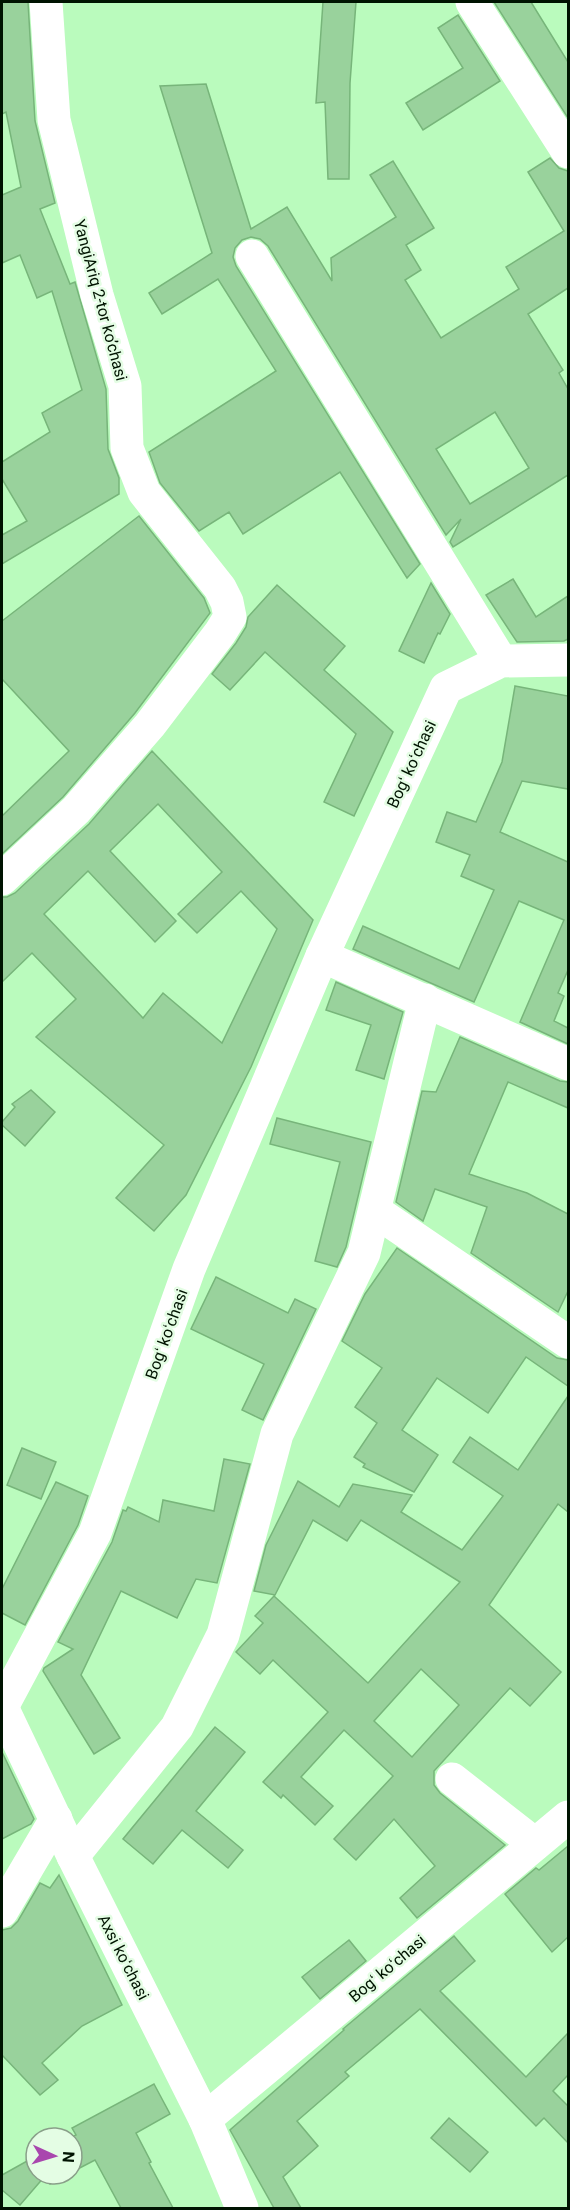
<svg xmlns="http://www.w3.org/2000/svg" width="570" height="2210" font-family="Roboto,sans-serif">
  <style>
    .building { fill: #99d29c; stroke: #77b57a; stroke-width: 1.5; fill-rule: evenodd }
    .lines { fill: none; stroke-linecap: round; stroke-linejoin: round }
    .minor { stroke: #fff; stroke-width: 33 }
    .labels { text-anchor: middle; stroke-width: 5; stroke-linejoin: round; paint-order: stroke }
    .street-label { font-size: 16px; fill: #001301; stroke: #e4fde4 }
  </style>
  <rect width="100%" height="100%" fill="#bafbbd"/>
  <!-- building -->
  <g class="building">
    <path d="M 2,2 L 28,2 L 35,121 L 55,203 L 40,209 L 70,284 L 75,282 L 106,389 L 108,449 L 119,478 L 119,494 L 2,564 L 2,535 L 27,521 L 2,479 L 2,462 L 50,432 L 42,413 L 82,390 L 52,291 L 37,298 L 20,255 L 2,263 L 2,195 L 21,187 L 6,112 L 2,114 Z"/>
    <path d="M 323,2 L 356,2 L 350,83 L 349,179 L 328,179 L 325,102 L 316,103 Z"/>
    <path d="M 494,2 L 531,2 L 568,62 L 568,118 Z"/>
    <path d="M 458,15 L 500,81 L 423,130 L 406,103 L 463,68 L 438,28 Z"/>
    <path d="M 206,84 L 251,229 L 287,207 L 332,281 L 331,258 L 396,217 L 370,175 L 393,161 L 434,228 L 406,245 L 421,270 L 405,280 L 441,338 L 519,289 L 506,267 L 564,231 L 528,172 L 550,158 L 559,168 L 568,171 L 568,288 L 528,314 L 563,370 L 559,373 L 568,389 L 568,475 L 453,547 L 450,542 L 461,519 L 446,535 L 268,246 L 260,239 L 251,237 L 242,240 L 235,248 L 233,257 L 236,266 L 420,564 L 407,578 L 340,472 L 243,534 L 229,512 L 199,531 L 160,483 L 149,452 L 276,371 L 218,279 L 162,314 L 149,293 L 212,253 L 160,86 ZM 495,412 L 529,468 L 470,504 L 436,449 Z"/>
    <path d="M 139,516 L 204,598 L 210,613 L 135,713 L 63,797 L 2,854 L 2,816 L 69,751 L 2,679 L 2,621 Z"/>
    <path d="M 513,579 L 536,617 L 568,596 L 568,639 L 564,641 L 517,642 L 486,595 Z"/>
    <path d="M 431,583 L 450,614 L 440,634 L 438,633 L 424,663 L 399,651 Z"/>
    <path d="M 277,585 L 345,646 L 324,670 L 393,732 L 354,816 L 324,802 L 356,734 L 265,652 L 230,690 L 212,674 L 236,643 L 246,627 L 248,617 Z"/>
    <path d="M 515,686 L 568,696 L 568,789 L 522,781 L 500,832 L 568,862 L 568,970 L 558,993 L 564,996 L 554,1021 L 568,1028 L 568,1044 L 520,1022 L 564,920 L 519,901 L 474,1002 L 353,949 L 363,926 L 459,969 L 494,890 L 461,876 L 470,855 L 436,842 L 447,812 L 476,822 L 502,762 Z"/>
    <path d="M 152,751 L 313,920 L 251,1067 L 186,1195 L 154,1231 L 116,1198 L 164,1145 L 36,1037 L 76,999 L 32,953 L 2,982 L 2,897 L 7,897 L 15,893 L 89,824 ZM 158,804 L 222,872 L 178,914 L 197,933 L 241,891 L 277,929 L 222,1043 L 163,993 L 143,1018 L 44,914 L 88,871 L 155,942 L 176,921 L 110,851 Z"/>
    <path d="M 336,982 L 403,1012 L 384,1079 L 356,1070 L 371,1025 L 326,1010 Z"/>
    <path d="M 460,1037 L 560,1081 L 568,1082 L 568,1108 L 508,1082 L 469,1174 L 527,1193 L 568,1214 L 568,1291 L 558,1312 L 471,1253 L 487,1207 L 435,1189 L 423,1221 L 396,1202 L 422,1091 L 436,1092 Z"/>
    <path d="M 31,1090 L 55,1112 L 25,1146 L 2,1125 L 2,1122 L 15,1107 L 12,1104 Z"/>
    <path d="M 277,1118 L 371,1142 L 346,1247 L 337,1267 L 315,1261 L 340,1162 L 270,1144 Z"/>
    <path d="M 397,1248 L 557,1358 L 568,1360 L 568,1386 L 526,1357 L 488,1413 L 437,1378 L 402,1430 L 438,1455 L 414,1492 L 363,1467 L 365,1464 L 354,1457 L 377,1423 L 355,1407 L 382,1368 L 342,1341 L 365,1294 Z"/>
    <path d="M 216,1277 L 288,1313 L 295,1299 L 316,1309 L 263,1420 L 242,1410 L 264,1364 L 191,1329 Z"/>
    <path d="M 568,1396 L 568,1512 L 558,1504 L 489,1605 L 561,1672 L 530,1706 L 510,1688 L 434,1771 L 434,1785 L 440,1793 L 505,1845 L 417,1918 L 400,1898 L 435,1866 L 394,1819 L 356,1860 L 334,1839 L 393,1776 L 344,1730 L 301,1777 L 333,1806 L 315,1825 L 283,1795 L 281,1798 L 263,1782 L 328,1712 L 273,1660 L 260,1674 L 236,1652 L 263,1623 L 255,1616 L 274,1596 L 368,1683 L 460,1582 L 361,1520 L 347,1541 L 313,1520 L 275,1595 L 254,1591 L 266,1545 L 298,1481 L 339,1507 L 353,1484 L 412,1495 L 401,1512 L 462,1550 L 503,1496 L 453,1462 L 470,1437 L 518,1470 ZM 421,1669 L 459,1705 L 412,1757 L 374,1721 Z"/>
    <path d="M 22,1448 L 56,1462 L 41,1499 L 7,1485 Z"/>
    <path d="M 224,1459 L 250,1464 L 217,1583 L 196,1579 L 177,1618 L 121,1591 L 81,1675 L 120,1738 L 94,1754 L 43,1671 L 44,1668 L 73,1649 L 58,1642 L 112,1542 L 123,1510 L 126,1511 L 128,1507 L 159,1522 L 163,1500 L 214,1511 Z"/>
    <path d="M 56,1482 L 88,1496 L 78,1525 L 25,1625 L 2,1613 L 2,1589 Z"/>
    <path d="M 215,1727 L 245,1752 L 196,1811 L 243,1850 L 228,1868 L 182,1830 L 153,1864 L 123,1839 Z"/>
    <path d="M 2,1752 L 34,1819 L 31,1824 L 2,1839 Z"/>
    <path d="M 568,1846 L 568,1937 L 552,1952 L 505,1894 L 536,1868 L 539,1870 Z"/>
    <path d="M 59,1875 L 122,2005 L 82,2026 L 42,2063 L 58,2080 L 40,2095 L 2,2055 L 2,1930 L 11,1928 L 18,1921 L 40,1883 L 50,1888 Z"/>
    <path d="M 454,1936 L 475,1961 L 440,1991 L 526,2077 L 568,2033 L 568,2075 L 553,2091 L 568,2106 L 568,2143 L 544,2118 L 536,2126 L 420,2009 L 345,2072 L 349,2076 L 297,2121 L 318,2146 L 283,2177 L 301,2208 L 274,2208 L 230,2130 L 344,2030 L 343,2029 Z"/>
    <path d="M 349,1940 L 366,1961 L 320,1999 L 302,1977 Z"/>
    <path d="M 154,2084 L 170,2114 L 136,2133 L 151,2162 L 149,2163 L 173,2208 L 121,2208 L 95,2160 L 72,2172 L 72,2138 L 70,2138 L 76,2135 L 72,2128 Z"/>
    <path d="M 449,2118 L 488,2152 L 470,2172 L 431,2138 Z"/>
    <path d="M 36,2156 L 36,2174 L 68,2174 L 50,2184 L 45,2176 L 20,2205 L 2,2190 L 2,2175 Z"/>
  </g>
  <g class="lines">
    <!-- minor -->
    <g class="minor">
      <path d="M 472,2 L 568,152"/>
      <path d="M 252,256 L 501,661"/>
      <path d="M 2,879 L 76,810 L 150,725 L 220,633 L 230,617 L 227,602 L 220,588 L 144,492 L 127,448 L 125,386 L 97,295 L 54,120 L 46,2"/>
      <path d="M 322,956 L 568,1064"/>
      <path d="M 375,1211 L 568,1342"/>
      <path d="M 2,1707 L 95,1533 L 189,1269 L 322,956 L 446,688 L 501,661 L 568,660"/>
      <path d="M 2,1707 L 73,1856 L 205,2119 L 242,2208"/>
      <path d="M 452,1779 L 535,1844"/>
      <path d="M 73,1856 L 177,1727 L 223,1635 L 277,1434 L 364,1253 L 425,1000"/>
      <path d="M 2,1911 L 56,1819"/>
      <path d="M 205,2119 L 568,1817"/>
    </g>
  </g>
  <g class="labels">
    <!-- street labels -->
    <g class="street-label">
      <text transform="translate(101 300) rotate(75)" y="6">YangiАriq 2-tor koʼchasi</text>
      <text transform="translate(411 764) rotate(-65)" y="6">Bogʻ koʻchasi</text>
      <text transform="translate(166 1334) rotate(-70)" y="6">Bogʻ koʻchasi</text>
      <text transform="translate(124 1957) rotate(63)" y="6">Axsi koʻchasi</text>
      <text transform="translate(387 1968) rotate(-40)" y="6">Bogʻ koʻchasi</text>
    </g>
  </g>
  <!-- border -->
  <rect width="570" height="2210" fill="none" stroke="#001301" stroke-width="6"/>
  <!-- north arrow -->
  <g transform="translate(54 2156) rotate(94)"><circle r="28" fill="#e4fde4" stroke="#899f89" stroke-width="1.5"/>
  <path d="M0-4.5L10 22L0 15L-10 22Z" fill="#a947ae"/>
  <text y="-9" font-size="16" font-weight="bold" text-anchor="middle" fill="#001301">N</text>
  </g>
</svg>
